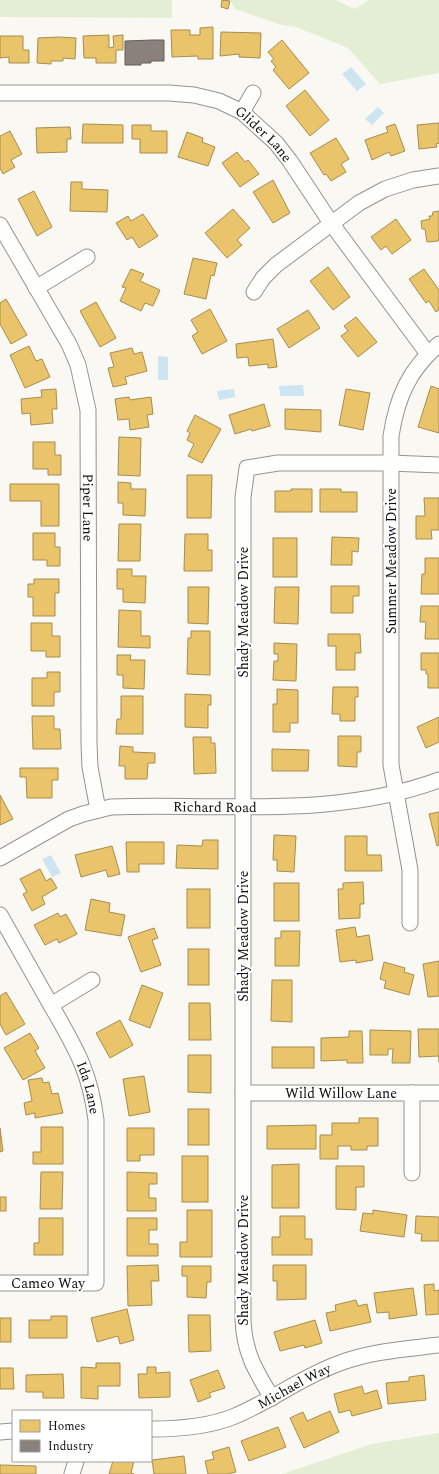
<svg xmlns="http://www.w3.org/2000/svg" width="439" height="1474" font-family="Spectral,serif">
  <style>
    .green { fill: #e4eed4 }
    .water { fill: #cce5f1 }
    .homes { fill: #e9c46a; stroke: #a78d4e }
    .industry { fill: #8a817c; stroke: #645e5b }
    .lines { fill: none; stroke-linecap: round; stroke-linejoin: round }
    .minor-casing { stroke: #949390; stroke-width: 17 }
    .minor { stroke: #fefefd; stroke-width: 15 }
    .labels { text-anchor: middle; stroke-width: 4; stroke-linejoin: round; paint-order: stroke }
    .street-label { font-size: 14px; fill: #0d0d0d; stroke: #fff }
  </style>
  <rect width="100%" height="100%" fill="#faf8f2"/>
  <!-- green -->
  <g class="green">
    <path d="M 0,0 L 172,0 L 172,18 L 0,17 Z"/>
    <path d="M 230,0 L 336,0 L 355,9 L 369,0 L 439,0 L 439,73 L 380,84 L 348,48 L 296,27 L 281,25 L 235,9 Z"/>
    <path d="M 439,1433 L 439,1474 L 282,1474 L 372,1444 Z"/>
  </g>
  <!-- water -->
  <g class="water">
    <path d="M 351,67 L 366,84 L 357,91 L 342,74 Z"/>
    <path d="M 378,107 L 384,113 L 372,125 L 365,119 Z"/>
    <path d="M 158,356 L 168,357 L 168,380 L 158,380 Z"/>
    <path d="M 303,385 L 304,396 L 280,396 L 279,386 Z"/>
    <path d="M 234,389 L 235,397 L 219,400 L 217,391 Z"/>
    <path d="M 51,855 L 61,873 L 52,877 L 42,859 Z"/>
  </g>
  <!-- homes -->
  <g class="homes">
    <path d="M 222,0 L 230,1 L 228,9 L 221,7 Z"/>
    <path d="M 213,27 L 213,59 L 198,59 L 198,56 L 172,57 L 171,30 L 190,30 L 190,35 L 200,35 L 200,28 Z"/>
    <path d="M 221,32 L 261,33 L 260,58 L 239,57 L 239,54 L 220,56 Z"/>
    <path d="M 109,35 L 109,48 L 114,47 L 113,36 L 123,35 L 123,50 L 116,50 L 116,63 L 96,63 L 96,58 L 84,58 L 83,36 Z"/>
    <path d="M 0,36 L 23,36 L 23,50 L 29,50 L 29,63 L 9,63 L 9,57 L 0,58 Z"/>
    <path d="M 59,37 L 76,38 L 75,59 L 63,58 L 63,61 L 51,61 L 51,64 L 37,63 L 38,38 Z"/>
    <path d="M 282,40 L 309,73 L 289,89 L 273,70 L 276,67 L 271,61 L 274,59 L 268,52 Z"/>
    <path d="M 305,90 L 329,120 L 310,136 L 286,106 Z"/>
    <path d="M 439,123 L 439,143 L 436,144 L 437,147 L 419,149 L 417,125 Z"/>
    <path d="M 83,124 L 123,125 L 123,143 L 82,143 Z"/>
    <path d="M 395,124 L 405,151 L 391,156 L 389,152 L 372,160 L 365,140 L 388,132 L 386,127 Z"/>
    <path d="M 132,125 L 151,125 L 151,131 L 167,131 L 167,153 L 140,153 L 140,139 L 132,139 Z"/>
    <path d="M 70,127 L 71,139 L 67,139 L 67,152 L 37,153 L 36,128 Z"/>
    <path d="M 10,131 L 22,154 L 11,160 L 15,167 L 3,174 L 0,168 L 0,136 Z"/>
    <path d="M 187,132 L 203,138 L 202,142 L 215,147 L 208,166 L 178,157 Z"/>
    <path d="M 336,138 L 349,159 L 341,164 L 346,172 L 331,181 L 326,174 L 324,175 L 310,153 Z"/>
    <path d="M 237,152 L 245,162 L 248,160 L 259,174 L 240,187 L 222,163 Z"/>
    <path d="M 273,180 L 290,213 L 273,223 L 253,192 Z"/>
    <path d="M 71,182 L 82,182 L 82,189 L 108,190 L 107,212 L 70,211 Z"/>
    <path d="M 34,191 L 52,227 L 37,236 L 18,199 Z"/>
    <path d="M 233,209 L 250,228 L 237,240 L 242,245 L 227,258 L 205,233 Z"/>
    <path d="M 439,211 L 439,238 L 438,241 L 427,242 L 425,229 L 422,229 L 421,221 L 430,219 L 429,216 L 432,216 L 433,212 Z"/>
    <path d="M 143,214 L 158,236 L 139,248 L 132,237 L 127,240 L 116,223 L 128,216 L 131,221 Z"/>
    <path d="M 396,219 L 411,240 L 392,254 L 386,246 L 381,250 L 371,237 Z"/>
    <path d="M 193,258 L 217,263 L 214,276 L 211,275 L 206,299 L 184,294 Z"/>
    <path d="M 328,267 L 350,297 L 333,310 L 310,281 Z"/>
    <path d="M 131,269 L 144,274 L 140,281 L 160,290 L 153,306 L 145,303 L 141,311 L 120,301 L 126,288 L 122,287 Z"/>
    <path d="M 424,269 L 439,290 L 439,310 L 436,312 L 429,301 L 426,303 L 409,279 Z"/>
    <path d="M 6,299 L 27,335 L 11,344 L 0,324 L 0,303 Z"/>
    <path d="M 96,302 L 116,338 L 100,347 L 80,311 Z"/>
    <path d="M 210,309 L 227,341 L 202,354 L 192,336 L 198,332 L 191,320 Z"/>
    <path d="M 308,310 L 320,328 L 289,348 L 277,329 Z"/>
    <path d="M 356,317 L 377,342 L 358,357 L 341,336 L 348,331 L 344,326 Z"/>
    <path d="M 273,339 L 277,367 L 268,368 L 268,364 L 249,366 L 248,357 L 237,358 L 236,344 Z"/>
    <path d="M 29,346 L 36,361 L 42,359 L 50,377 L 25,388 L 10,355 Z"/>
    <path d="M 132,348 L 134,354 L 142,352 L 147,371 L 125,377 L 127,384 L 113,387 L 108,368 L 114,367 L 110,353 Z"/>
    <path d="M 431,386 L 439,389 L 439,433 L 418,427 Z"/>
    <path d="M 56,389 L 57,409 L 52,409 L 53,423 L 31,425 L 30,413 L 22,414 L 21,399 L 42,397 L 41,390 Z"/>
    <path d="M 346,389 L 370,393 L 363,430 L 339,425 Z"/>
    <path d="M 129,397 L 130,400 L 151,397 L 153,414 L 147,415 L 149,427 L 130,430 L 129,419 L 118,420 L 115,399 Z"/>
    <path d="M 264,404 L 270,426 L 252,431 L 251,429 L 235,434 L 229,415 Z"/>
    <path d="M 285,409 L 321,410 L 321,432 L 285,429 Z"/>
    <path d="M 195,415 L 221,429 L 202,463 L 188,456 L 194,444 L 187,440 L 190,433 L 187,431 Z"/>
    <path d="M 119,437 L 141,438 L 140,476 L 118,475 Z"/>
    <path d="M 33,442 L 55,442 L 55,455 L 61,455 L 61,475 L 48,475 L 48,469 L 33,469 Z"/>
    <path d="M 187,475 L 212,475 L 211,518 L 187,518 Z"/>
    <path d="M 118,482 L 131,483 L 131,489 L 146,489 L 145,516 L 123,515 L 123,503 L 118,503 Z"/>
    <path d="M 10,484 L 59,484 L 59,526 L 41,526 L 41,501 L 10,501 Z"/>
    <path d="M 291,489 L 312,489 L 312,512 L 275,512 L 275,491 L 291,491 Z"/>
    <path d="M 320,489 L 341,489 L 341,492 L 357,492 L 357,512 L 320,512 Z"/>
    <path d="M 424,498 L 439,498 L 439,530 L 431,530 L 432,539 L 416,539 L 416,516 L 425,516 Z"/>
    <path d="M 119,524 L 141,524 L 140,561 L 118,561 Z"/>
    <path d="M 33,533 L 55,533 L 55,547 L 60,547 L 60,566 L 47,566 L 47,560 L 33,560 Z"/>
    <path d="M 185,534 L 208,534 L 208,550 L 212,550 L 212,571 L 184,571 Z"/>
    <path d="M 332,537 L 359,538 L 358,552 L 352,551 L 352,565 L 331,565 Z"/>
    <rect x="273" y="538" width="24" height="39"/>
    <path d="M 425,558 L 439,558 L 439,594 L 421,594 L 422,574 L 425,574 Z"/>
    <path d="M 117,569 L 132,569 L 132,576 L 146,576 L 145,603 L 123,602 L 123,589 L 117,589 Z"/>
    <path d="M 34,579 L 59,579 L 59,593 L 55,593 L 55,616 L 33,616 L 33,597 L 28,597 L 28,584 L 34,584 Z"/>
    <path d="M 331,586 L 359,586 L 359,596 L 353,596 L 353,613 L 331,613 Z"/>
    <path d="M 188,587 L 209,587 L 208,624 L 188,623 Z"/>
    <path d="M 275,587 L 299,587 L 298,624 L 274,623 Z"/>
    <path d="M 421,606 L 439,606 L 439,639 L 425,639 L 426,622 L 420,622 Z"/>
    <path d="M 119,610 L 141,611 L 141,636 L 150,636 L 150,648 L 118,647 Z"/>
    <path d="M 31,623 L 52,623 L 52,636 L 60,636 L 60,657 L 46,657 L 46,651 L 31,651 Z"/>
    <path d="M 191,631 L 210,631 L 210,675 L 187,674 L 188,638 L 191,638 Z"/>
    <path d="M 328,634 L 360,634 L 361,653 L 355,653 L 355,670 L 336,670 L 336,646 L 328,646 Z"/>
    <path d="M 274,643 L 297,644 L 296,681 L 273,680 L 274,661 L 278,661 L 278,654 L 274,654 Z"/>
    <path d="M 421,653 L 439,653 L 439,688 L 428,688 L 428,674 L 426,674 L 426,670 L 421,670 Z"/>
    <path d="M 117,655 L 131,655 L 130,660 L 145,660 L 144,689 L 123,688 L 123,675 L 117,675 Z"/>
    <path d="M 47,672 L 60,672 L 60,692 L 54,692 L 54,706 L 32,706 L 32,678 L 47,678 Z"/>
    <path d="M 333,687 L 358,687 L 358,697 L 355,697 L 355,721 L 340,721 L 340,714 L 332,714 Z"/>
    <path d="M 277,689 L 298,690 L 298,723 L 290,723 L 290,732 L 273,732 L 273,704 L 277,704 Z"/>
    <path d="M 185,694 L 211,695 L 211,705 L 208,705 L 208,728 L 185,727 Z"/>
    <path d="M 121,696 L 143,696 L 143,734 L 116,734 L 117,719 L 121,719 Z"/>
    <path d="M 32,716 L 54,716 L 54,729 L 60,729 L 61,749 L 33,749 Z"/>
    <path d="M 439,717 L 439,742 L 426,748 L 417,727 Z"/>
    <path d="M 338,736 L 361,736 L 361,752 L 357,752 L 357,767 L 338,766 Z"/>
    <path d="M 193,737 L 211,737 L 211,743 L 215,743 L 216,773 L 194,774 Z"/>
    <path d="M 120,746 L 133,747 L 133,752 L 155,753 L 155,763 L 148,763 L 147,779 L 125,779 L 125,766 L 119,766 Z"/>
    <path d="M 272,749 L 309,750 L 308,771 L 272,771 Z"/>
    <path d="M 20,768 L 58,768 L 58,780 L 52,780 L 52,798 L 27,798 L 26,777 L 20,777 Z"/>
    <path d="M 0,795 L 13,819 L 0,825 Z"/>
    <path d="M 439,812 L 439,845 L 437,846 L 429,814 Z"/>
    <path d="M 274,835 L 296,836 L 294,872 L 277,871 L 277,860 L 273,860 Z"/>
    <path d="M 345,836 L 367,836 L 367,855 L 381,855 L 382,871 L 345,871 Z"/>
    <path d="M 203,840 L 218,840 L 218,869 L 176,868 L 177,845 L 202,846 Z"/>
    <path d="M 126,842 L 164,842 L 164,864 L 139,864 L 139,872 L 127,872 Z"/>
    <path d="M 112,846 L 120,874 L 108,877 L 106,870 L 81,877 L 75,855 Z"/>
    <path d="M 40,869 L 46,881 L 51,878 L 57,888 L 42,897 L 45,904 L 32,911 L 23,894 L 27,892 L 20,879 Z"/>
    <path d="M 363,882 L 364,904 L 360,904 L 360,918 L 339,919 L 338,889 L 343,889 L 343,883 Z"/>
    <rect x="274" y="883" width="25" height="38"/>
    <rect x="187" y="889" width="23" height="39"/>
    <path d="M 91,899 L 110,903 L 109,912 L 125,915 L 121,936 L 85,930 Z"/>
    <path d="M 58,913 L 60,917 L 66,914 L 77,934 L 59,943 L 57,939 L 45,945 L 34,925 Z"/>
    <path d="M 355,927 L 357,937 L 369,935 L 373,960 L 356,963 L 356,960 L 340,962 L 336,930 Z"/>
    <path d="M 154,928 L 158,938 L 152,940 L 161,965 L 141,972 L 128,937 Z"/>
    <path d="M 281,931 L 300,931 L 299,966 L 275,966 L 275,938 L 281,938 Z"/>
    <rect x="188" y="949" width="21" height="36"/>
    <path d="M 439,961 L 439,996 L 428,997 L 423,964 Z"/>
    <path d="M 384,962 L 405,968 L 404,972 L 414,975 L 409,995 L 384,988 L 386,981 L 380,979 Z"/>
    <path d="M 272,980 L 292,980 L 292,1022 L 271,1021 Z"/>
    <path d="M 142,985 L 163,993 L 150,1028 L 129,1020 Z"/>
    <path d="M 6,992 L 25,1024 L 6,1035 L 0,1024 L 0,996 Z"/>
    <path d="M 189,1003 L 210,1003 L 211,1040 L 189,1040 Z"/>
    <path d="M 120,1020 L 133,1045 L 110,1058 L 96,1033 Z"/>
    <path d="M 418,1029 L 439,1029 L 439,1062 L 439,1056 L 419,1057 Z"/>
    <path d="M 370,1030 L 411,1031 L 410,1063 L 392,1063 L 393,1049 L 388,1049 L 388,1055 L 370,1055 Z"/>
    <path d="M 349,1031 L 362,1031 L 363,1063 L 347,1063 L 347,1060 L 321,1061 L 321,1038 L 349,1037 Z"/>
    <path d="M 30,1033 L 39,1048 L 35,1051 L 45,1068 L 23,1080 L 4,1048 Z"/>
    <rect x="272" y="1047" width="42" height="21"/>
    <path d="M 188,1055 L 211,1055 L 211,1093 L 188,1092 Z"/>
    <path d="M 144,1076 L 150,1112 L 129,1116 L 123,1079 Z"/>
    <path d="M 42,1078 L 43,1083 L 49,1082 L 52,1094 L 58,1093 L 63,1113 L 35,1118 L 35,1113 L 26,1115 L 24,1103 L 32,1101 L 28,1080 Z"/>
    <rect x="188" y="1109" width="21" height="36"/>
    <path d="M 359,1118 L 378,1118 L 378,1146 L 367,1146 L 367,1150 L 351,1150 L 351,1146 L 338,1146 L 338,1159 L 320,1159 L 320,1135 L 332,1135 L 332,1123 L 359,1123 Z"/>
    <path d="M 316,1125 L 316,1149 L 267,1149 L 267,1126 Z"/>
    <path d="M 41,1127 L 63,1127 L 63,1164 L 33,1164 L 33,1152 L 41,1152 Z"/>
    <path d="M 0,1128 L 3,1151 L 0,1152 Z"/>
    <path d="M 127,1128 L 154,1128 L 154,1155 L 140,1155 L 140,1161 L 127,1161 Z"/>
    <rect x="182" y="1156" width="26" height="46"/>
    <path d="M 299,1164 L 299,1208 L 272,1208 L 272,1165 Z"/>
    <path d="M 336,1166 L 364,1166 L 364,1187 L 356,1187 L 356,1210 L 336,1209 Z"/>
    <path d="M 41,1172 L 63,1172 L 62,1209 L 40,1209 Z"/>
    <path d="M 127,1172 L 157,1173 L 157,1184 L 149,1184 L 149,1198 L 156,1198 L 156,1211 L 127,1211 Z"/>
    <rect x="0" y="1197" width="6" height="14"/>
    <path d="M 187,1210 L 212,1210 L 212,1257 L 180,1257 L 180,1242 L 187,1242 Z"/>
    <path d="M 373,1210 L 407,1215 L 404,1237 L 360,1231 L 363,1213 L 373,1214 Z"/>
    <path d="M 280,1216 L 305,1216 L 305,1239 L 312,1239 L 312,1255 L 272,1255 L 272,1237 L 280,1237 Z"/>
    <path d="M 416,1216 L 439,1217 L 439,1241 L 421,1241 L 422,1234 L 415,1233 Z"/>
    <path d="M 39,1218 L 63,1218 L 63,1255 L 34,1255 L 34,1243 L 39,1243 Z"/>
    <path d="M 127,1218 L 157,1218 L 157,1230 L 149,1230 L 149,1244 L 158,1244 L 158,1256 L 127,1256 Z"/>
    <path d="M 158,1265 L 159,1281 L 151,1281 L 152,1305 L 128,1306 L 127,1266 Z"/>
    <path d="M 273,1265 L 306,1265 L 306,1299 L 277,1300 L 277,1281 L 273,1281 Z"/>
    <path d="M 182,1266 L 211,1266 L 211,1282 L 207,1282 L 206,1298 L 187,1297 L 187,1276 L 182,1276 Z"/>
    <path d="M 434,1284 L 434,1291 L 439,1290 L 439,1314 L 426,1315 L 424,1285 Z"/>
    <path d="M 413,1288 L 417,1315 L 389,1319 L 389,1312 L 377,1313 L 374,1293 Z"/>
    <path d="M 356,1300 L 358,1306 L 367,1304 L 371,1322 L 330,1331 L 326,1313 L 336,1311 L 335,1305 Z"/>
    <path d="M 127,1309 L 134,1340 L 120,1344 L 118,1336 L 97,1342 L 91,1318 Z"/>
    <path d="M 188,1315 L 210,1315 L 211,1351 L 189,1352 Z"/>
    <path d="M 51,1316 L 67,1316 L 67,1338 L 29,1338 L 29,1320 L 51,1320 Z"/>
    <rect x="0" y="1318" width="11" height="24"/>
    <path d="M 315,1320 L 322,1343 L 305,1348 L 304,1345 L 280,1351 L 274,1332 Z"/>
    <path d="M 96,1363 L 120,1363 L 120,1386 L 98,1386 L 98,1399 L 81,1398 L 81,1367 L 96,1368 Z"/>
    <path d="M 147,1367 L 156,1367 L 156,1373 L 170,1372 L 170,1397 L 139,1398 L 138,1374 L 147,1374 Z"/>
    <path d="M 0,1368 L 13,1368 L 14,1389 L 0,1389 Z"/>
    <path d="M 218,1370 L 225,1388 L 209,1393 L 211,1397 L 198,1402 L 190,1380 Z"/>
    <path d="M 63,1374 L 64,1398 L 43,1398 L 43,1392 L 26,1392 L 26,1375 Z"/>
    <path d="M 424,1375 L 426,1400 L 388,1404 L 386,1383 L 409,1381 L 409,1377 Z"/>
    <path d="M 362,1386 L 364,1394 L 377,1390 L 382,1408 L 352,1416 L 350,1410 L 339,1413 L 334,1394 Z"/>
    <path d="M 330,1411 L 339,1432 L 304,1448 L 290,1418 L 303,1412 L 307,1421 Z"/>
    <path d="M 278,1427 L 286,1447 L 249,1461 L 241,1441 Z"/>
    <path d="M 229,1447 L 236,1472 L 227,1474 L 208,1474 L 205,1461 L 214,1459 L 212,1452 Z"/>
    <path d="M 184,1456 L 186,1474 L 154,1474 L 152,1460 Z"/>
    <path d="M 113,1461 L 134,1461 L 131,1473 L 134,1474 L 109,1474 Z"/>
    <path d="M 0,1465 L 36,1466 L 36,1474 L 0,1474 Z"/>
  </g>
  <!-- industry -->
  <path class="industry" d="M 153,40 L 164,40 L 164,61 L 151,61 L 151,63 L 141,63 L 141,65 L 125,65 L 125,41 Z"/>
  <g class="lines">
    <defs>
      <g id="minor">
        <path id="s1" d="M 0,93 L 169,93 L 194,95 L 219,101 L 242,112 L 276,143 L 290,161 L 331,223 L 428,354"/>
        <path d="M 242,112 L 253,93"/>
        <path id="s2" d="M 0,225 L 69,344 L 78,365 L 88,410 L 89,743 L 90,767 L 98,810"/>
        <path d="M 36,288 L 87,257"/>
        <path d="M 254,292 L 263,278 L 276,265 L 359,203 L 385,189 L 413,180 L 439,176"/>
        <path id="s3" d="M 0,858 L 69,819 L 83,814 L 111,807 C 220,803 334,819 439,780"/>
        <path id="s4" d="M 0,915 C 16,943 32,972 48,1000 C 73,1044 90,1069 96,1120 L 96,1283 L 0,1283"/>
        <path d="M 410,923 L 410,870 L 391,765 L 391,436 C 397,397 409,370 439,344"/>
        <path d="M 51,1005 L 92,980"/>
        <path id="s5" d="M 243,1093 L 439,1093"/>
        <path d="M 412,1093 L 412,1173"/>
        <path d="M 272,1398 C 255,1370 244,1352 243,1319 L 243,497 L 247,468 L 278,463 L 391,463 L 439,465"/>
        <path id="s6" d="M 151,1429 C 179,1429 209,1427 235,1416 C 271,1401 303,1376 340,1363 C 372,1351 406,1349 439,1345"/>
        <path d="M 0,1432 L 13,1431"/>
        <path d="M 72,1474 L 76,1461"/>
      </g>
    </defs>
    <!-- minor casing -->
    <use href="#minor" class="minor-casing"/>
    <!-- minor -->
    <use href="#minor" class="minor"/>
  </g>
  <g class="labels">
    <!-- street labels -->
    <g class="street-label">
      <text dy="5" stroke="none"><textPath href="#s1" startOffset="276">Glider Lane</textPath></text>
      <text dy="5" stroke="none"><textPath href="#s2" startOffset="304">Piper Lane</textPath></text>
      <text transform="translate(391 561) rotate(-90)" y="5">Summer Meadow Drive</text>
      <text transform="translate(243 612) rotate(-90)" y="5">Shady Meadow Drive</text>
      <text dy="5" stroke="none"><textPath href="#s3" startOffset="227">Richard Road</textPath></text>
      <text transform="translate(243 936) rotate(-90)" y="5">Shady Meadow Drive</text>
      <text dy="5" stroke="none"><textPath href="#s4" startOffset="195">Ida Lane</textPath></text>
      <text dy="5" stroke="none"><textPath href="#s5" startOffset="98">Wild Willow Lane</textPath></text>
      <text transform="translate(243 1260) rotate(-90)" y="5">Shady Meadow Drive</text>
      <text x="48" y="1288">Cameo Way</text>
      <text dy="5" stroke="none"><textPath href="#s6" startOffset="152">Michael Way</textPath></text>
    </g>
  </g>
  <!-- legend -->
  <rect x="12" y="1410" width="140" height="52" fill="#ffffff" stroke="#9e9e9e"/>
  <rect x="20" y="1420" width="20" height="12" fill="#e9c46a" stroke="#9e9e9e"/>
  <text x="48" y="1430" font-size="12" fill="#0d0d0d">Homes</text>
  <rect x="20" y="1440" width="20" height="12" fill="#8a817c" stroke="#9e9e9e"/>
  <text x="48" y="1450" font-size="12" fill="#0d0d0d">Industry</text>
</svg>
